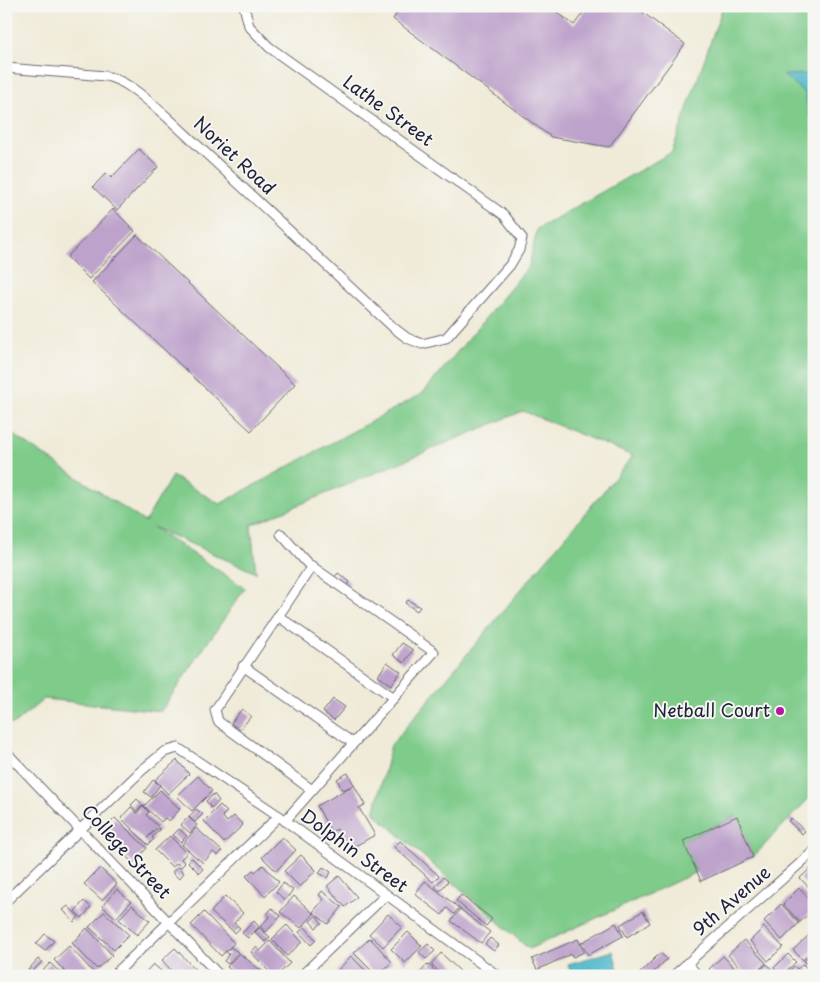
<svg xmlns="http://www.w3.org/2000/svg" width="820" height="982" font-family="'Playpen Sans',sans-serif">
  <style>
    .green { fill: #7ecb8a; stroke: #507662 }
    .water { fill: #4db8ca; stroke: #386d82 }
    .building { fill: #bda2cb }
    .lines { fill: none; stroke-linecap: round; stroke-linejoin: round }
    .minor-casing { stroke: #6a6872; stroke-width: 11 }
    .minor { stroke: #fff; stroke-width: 9 }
    .poi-dot { fill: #b5179e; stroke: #f6f6f2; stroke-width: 2 }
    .labels { text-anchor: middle; stroke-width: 4; stroke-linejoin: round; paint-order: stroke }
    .street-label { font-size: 18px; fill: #22223b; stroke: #f6f6f2 }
    .poi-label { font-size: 18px; fill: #22223b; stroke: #f6f6f2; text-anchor: end }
  </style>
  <rect width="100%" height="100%" fill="#f6f6f2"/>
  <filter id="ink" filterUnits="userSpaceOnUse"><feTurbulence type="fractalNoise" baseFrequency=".02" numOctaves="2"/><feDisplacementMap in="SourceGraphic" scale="10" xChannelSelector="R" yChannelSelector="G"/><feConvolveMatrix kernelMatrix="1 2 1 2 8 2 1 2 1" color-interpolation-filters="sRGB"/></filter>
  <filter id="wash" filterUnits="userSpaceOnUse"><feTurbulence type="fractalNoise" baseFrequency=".0096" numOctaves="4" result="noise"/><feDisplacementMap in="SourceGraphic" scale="20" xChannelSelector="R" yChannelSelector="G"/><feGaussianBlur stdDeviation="1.12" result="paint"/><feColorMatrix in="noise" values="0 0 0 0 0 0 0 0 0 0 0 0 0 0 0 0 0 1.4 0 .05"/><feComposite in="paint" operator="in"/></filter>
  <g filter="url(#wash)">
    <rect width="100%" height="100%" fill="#f0ebd8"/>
    <!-- green -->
    <path class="green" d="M 723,6 L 814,6 L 814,793 L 753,857 L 736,816 L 684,841 L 697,872 L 529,949 L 374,813 L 391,745 L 633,456 L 523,411 L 251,525 L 256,573 L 153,527 L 245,588 L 161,711 L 44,699 L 14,724 L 6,723 L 6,430 L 145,522 L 172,476 L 220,504 L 423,393 L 529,266 L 537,229 L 672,152 Z"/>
    <!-- water -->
    <g class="water">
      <path d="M 814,74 L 814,118 L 810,118 L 805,93 L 783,75 Z"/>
      <path d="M 613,951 L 620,976 L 571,976 L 568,964 Z"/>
    </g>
    <g id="blocks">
      <!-- building -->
      <g class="building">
        <path d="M 402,6 L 549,6 L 574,25 L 588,6 L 634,6 L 685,44 L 609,147 L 551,137 L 393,19 Z"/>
        <path d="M 139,149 L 158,167 L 117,210 L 93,187 L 106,173 L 111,178 Z"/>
        <path d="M 113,209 L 135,231 L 89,279 L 67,257 Z"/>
        <path d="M 137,235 L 295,384 L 251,431 L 92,282 Z"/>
        <path d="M 338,573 L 350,582 L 346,587 L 334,578 Z"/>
        <path d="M 408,600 L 420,607 L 417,611 L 405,603 Z"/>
        <path d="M 402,643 L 413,650 L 404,663 L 393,655 Z"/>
        <path d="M 387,662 L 401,672 L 391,685 L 378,676 Z"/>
        <path d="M 333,699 L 345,707 L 334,720 L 323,712 Z"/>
        <path d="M 242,709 L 251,716 L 240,730 L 231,723 Z"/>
        <path d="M 177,760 L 189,774 L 168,794 L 155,780 Z"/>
        <path d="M 348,773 L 354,785 L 342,790 L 337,779 Z"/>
        <path d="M 198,776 L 212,791 L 192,811 L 177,796 Z"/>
        <path d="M 153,780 L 160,785 L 151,797 L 144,792 Z"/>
        <path d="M 354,785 L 365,805 L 359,808 L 375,835 L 348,850 L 337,829 L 331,832 L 317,806 Z"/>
        <path d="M 160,790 L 180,809 L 169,821 L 165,818 L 161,822 L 144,806 Z"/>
        <path d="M 214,794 L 219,801 L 211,808 L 206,801 Z"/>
        <path d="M 137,799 L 143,805 L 137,811 L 131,805 Z"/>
        <path d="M 220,805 L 227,812 L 222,816 L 227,822 L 234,816 L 243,825 L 224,843 L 204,821 Z"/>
        <path d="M 143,806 L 149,812 L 146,815 L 158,826 L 147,838 L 159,828 L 160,830 L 152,837 L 154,839 L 148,845 L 121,818 L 131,807 L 137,813 Z"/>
        <path d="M 196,809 L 203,814 L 195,822 L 189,817 Z"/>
        <path d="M 737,816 L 753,857 L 701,881 L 683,841 Z"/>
        <path d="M 188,817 L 197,825 L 190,833 L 181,825 Z"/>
        <path d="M 115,818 L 147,848 L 133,863 L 101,832 Z"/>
        <path d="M 791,818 L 805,831 L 802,834 L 788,821 Z"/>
        <path d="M 196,828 L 222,851 L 218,856 L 213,852 L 203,863 L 182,845 Z"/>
        <path d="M 179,829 L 187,836 L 181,842 L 173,835 Z"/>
        <path d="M 170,836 L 187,853 L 181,859 L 185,863 L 181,867 L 177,863 L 172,867 L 155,850 Z"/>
        <path d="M 282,837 L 296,850 L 276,871 L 262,857 Z"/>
        <path d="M 400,841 L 439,876 L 433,882 L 394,847 Z"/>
        <path d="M 301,855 L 316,870 L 300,887 L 284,871 Z"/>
        <path d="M 192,858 L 203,869 L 199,873 L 188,862 Z"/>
        <path d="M 263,865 L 279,882 L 265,896 L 246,876 L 253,870 L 255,872 Z"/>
        <path d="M 813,866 L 814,867 L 814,893 L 800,878 Z"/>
        <path d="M 178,867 L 184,873 L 179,879 L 172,872 Z"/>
        <path d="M 323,867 L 331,872 L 328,878 L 319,873 Z"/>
        <path d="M 100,868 L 117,884 L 102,900 L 84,884 Z"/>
        <path d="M 339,876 L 357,897 L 345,907 L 327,886 Z"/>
        <path d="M 443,877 L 448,881 L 440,891 L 435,887 Z"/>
        <path d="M 425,881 L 459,908 L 454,914 L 447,908 L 442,915 L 415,894 Z"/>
        <path d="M 283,883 L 293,890 L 285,900 L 276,892 Z"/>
        <path d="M 799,888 L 814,904 L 814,909 L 800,922 L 783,904 Z"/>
        <path d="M 117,889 L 131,902 L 116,918 L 102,906 Z"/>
        <path d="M 322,891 L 342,907 L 328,924 L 313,912 L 324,899 L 319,895 Z"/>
        <path d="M 461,895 L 492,919 L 486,926 L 456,901 Z"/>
        <path d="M 225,896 L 243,913 L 234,923 L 240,928 L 235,933 L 211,912 Z"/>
        <path d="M 294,896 L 314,914 L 301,928 L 280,912 Z"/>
        <path d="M 84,901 L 91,907 L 82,918 L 75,911 Z"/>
        <path d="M 781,904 L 799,923 L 782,940 L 764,921 Z"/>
        <path d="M 132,905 L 150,921 L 137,935 L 119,919 Z"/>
        <path d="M 68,906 L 79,917 L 74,922 L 63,910 Z"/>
        <path d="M 272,908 L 281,916 L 266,932 L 260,927 L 269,917 L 267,914 Z"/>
        <path d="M 460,909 L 490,932 L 481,943 L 451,921 Z"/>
        <path d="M 643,911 L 650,923 L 627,937 L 620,925 Z"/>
        <path d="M 104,912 L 129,935 L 114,950 L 89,927 Z"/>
        <path d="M 204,912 L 234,943 L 221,956 L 191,925 Z"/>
        <path d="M 388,914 L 402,927 L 383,947 L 369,934 Z"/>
        <path d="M 316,916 L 322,923 L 316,928 L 310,921 Z"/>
        <path d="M 254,921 L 259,927 L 248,938 L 242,933 Z"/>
        <path d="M 616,923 L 623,936 L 588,955 L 581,943 Z"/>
        <path d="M 287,925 L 302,942 L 287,956 L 272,939 Z"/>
        <path d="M 305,927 L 316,940 L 311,945 L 299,932 Z"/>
        <path d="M 764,927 L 783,947 L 768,961 L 750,941 Z"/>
        <path d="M 87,928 L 112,955 L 97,969 L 72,943 Z"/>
        <path d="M 259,928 L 270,937 L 265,942 L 255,932 Z"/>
        <path d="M 408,932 L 422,946 L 405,963 L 391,949 Z"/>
        <path d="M 45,934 L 54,941 L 45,951 L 36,944 Z"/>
        <path d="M 810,934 L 814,938 L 814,950 L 803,960 L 793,950 Z"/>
        <path d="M 370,938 L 392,962 L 377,976 L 354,953 Z"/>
        <path d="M 490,938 L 499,945 L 494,951 L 485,944 Z"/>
        <path d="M 578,939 L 584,952 L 573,957 L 571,954 L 537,970 L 532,959 Z"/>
        <path d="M 744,940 L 766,963 L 753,976 L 748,976 L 728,955 Z"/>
        <path d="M 270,941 L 290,963 L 277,976 L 273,976 L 251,952 L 256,947 L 260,951 Z"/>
        <path d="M 428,944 L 435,951 L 426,959 L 419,952 Z"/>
        <path d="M 69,946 L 94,973 L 91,976 L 69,976 L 54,960 Z"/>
        <path d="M 230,947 L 238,952 L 228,964 L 224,961 L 229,954 L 226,952 Z"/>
        <path d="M 175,948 L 201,976 L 176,976 L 162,960 Z"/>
        <path d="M 814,952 L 814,971 L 804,961 Z"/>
        <path d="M 239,953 L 268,976 L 238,976 L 227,967 Z"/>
        <path d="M 441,953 L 464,975 L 463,976 L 443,976 L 431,964 Z"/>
        <path d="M 660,953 L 667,959 L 650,976 L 637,976 Z"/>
        <path d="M 788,954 L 796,962 L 781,976 L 774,968 Z"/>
        <path d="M 351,956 L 371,976 L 342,976 L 337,971 Z"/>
        <path d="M 723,956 L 742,976 L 716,976 L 709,969 Z"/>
        <path d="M 38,959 L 42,962 L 31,973 L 28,970 Z"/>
        <path d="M 50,963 L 64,976 L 38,976 Z"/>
        <path d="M 153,964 L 167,976 L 142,976 Z"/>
        <path d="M 428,964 L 440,976 L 417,976 Z"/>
        <path d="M 767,964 L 774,972 L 780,976 L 754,976 Z"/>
        <path d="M 803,964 L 814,976 L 784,976 L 794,966 L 797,969 Z"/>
      </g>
    </g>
  </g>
  <g filter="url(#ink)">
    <use href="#blocks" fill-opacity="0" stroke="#6a6872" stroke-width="1"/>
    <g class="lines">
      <defs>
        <g id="minor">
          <path d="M 6,68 L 106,76 C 130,82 148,101 167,117 L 394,328 L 407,338 L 422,344 L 446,338 L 510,265 L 519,250 L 522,238 L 504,215 L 269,47 L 249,26 L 244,6"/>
          <path d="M 281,534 L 307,563 L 434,652 L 285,821"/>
          <path d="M 278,616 L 394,698"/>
          <path d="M 243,666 L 353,743"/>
          <path d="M 6,752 L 220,976"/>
          <path d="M 312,790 L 223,725 L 218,721 L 215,710 L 312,566"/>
          <path d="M 6,901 L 141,771 L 164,752 L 178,748 L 279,816 L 498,976"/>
          <path d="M 687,963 L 698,976"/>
          <path d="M 113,976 L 279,816"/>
          <path d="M 301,976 L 386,895"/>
          <path d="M 673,976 L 814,851"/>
        </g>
      </defs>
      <!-- minor casing -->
      <use href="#minor" class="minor-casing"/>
      <!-- minor -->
      <use href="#minor" class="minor"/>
    </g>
  </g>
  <!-- markers -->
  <circle class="poi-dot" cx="780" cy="711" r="5"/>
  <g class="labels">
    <!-- street labels -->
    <g class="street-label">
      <text transform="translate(388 111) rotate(36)" y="6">Lathe Street</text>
      <text transform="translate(234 156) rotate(43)" y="6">Noriet Road</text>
      <text transform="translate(354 851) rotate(36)" y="6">Dolphin Street</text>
      <text transform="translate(126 852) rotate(47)" y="6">College Street</text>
      <text transform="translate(732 901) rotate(-41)" y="6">9th Avenue</text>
    </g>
    <!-- poi labels -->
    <g class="poi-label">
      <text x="770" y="717">Netball Court</text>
    </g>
  </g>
  <!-- margin -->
  <rect width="820" height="982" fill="none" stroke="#f6f6f2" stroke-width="25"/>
</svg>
